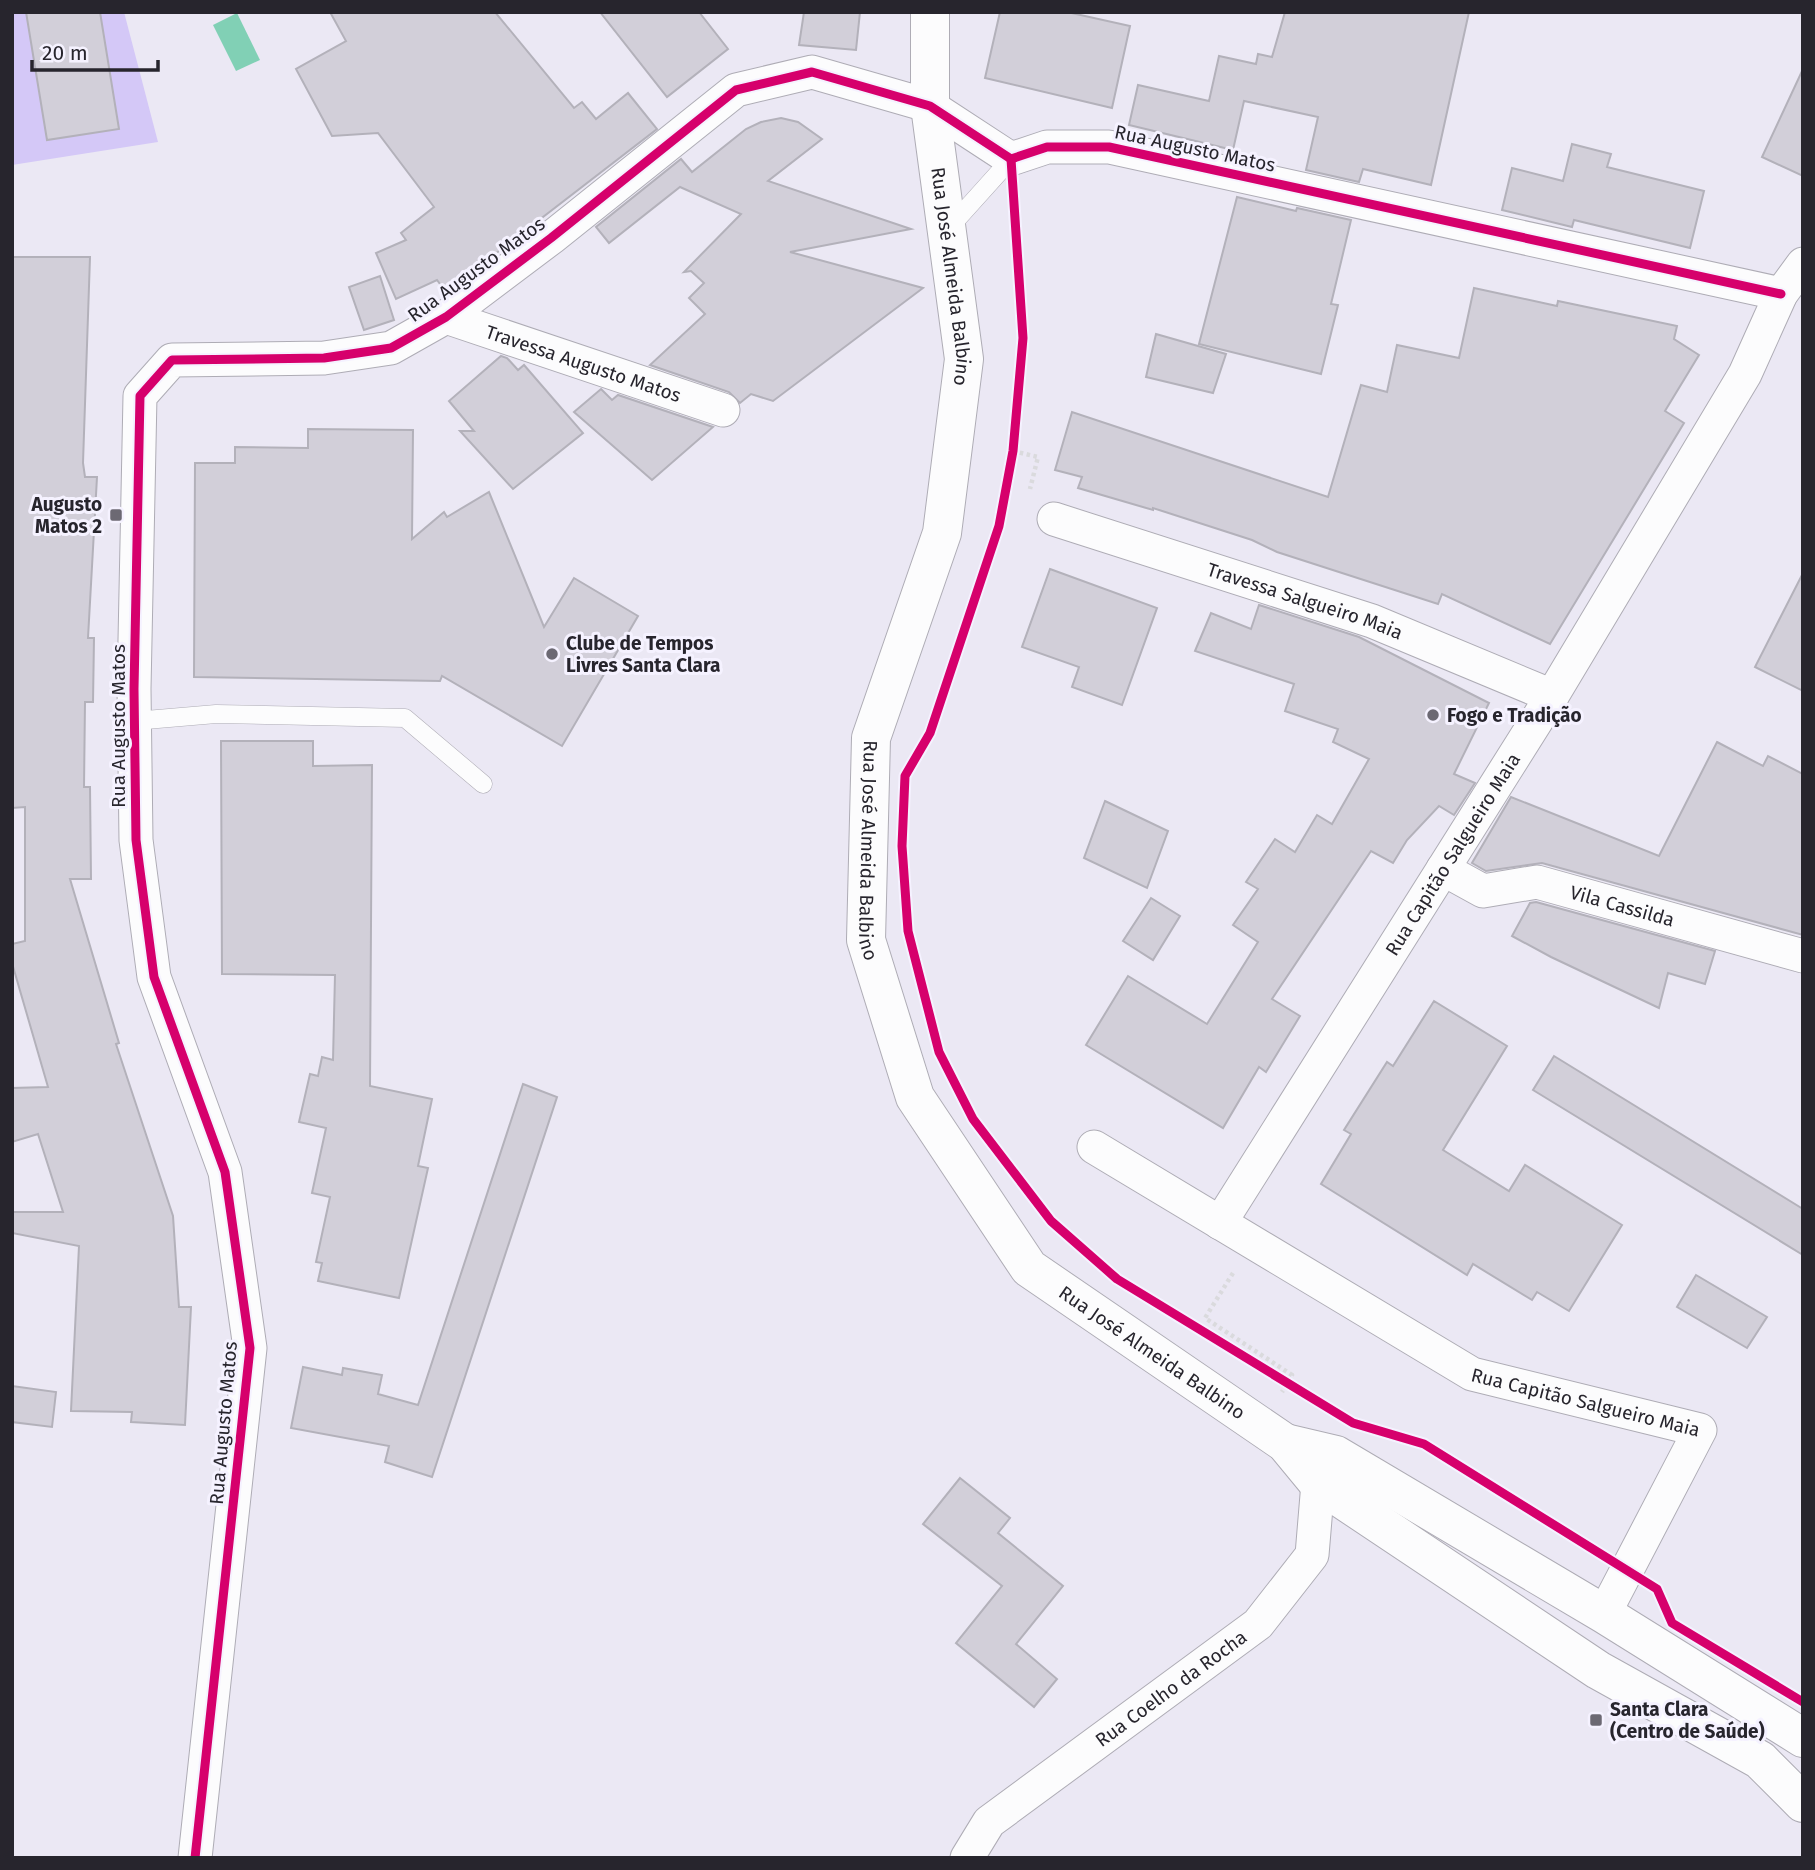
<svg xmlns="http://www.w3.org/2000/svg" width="1815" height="1870" font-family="'Fira Sans',sans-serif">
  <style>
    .green { fill: #d4c8f7 }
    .water { fill: #81d0b5 }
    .building { fill: #d2cfd9; stroke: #b3b1ba; stroke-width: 2 }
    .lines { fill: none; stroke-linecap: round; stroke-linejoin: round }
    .service-casing { stroke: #aeacb5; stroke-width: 19 }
    .minor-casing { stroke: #aeacb5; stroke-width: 35 }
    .tertiary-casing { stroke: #aeacb5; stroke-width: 40 }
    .path { stroke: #dadadd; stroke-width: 4.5; stroke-dasharray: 3.5 3.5; stroke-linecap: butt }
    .service { stroke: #fcfcfd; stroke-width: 18 }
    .minor { stroke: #fcfcfd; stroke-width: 33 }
    .tertiary { stroke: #fcfcfd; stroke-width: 38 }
    .cycleway-casing { stroke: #f5f2ff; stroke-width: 13 }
    .cycleway { stroke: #d6006c; stroke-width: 9 }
    .poi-dot { fill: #6c6973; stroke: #f5f2ff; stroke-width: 2.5 }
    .labels { text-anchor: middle; stroke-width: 6; stroke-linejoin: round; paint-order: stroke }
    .street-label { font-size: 19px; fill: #27252d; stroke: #f5f2ff }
    .poi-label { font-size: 19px; font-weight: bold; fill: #27252d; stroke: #f5f2ff; text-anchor: start }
  </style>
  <rect width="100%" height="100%" fill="#ebe8f4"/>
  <!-- green -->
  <path class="green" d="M 12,12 L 124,12 L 158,142 L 12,165 Z"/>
  <!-- water -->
  <path class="water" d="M 237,13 L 260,60 L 236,71 L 213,25 Z"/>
  <!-- building -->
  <g class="building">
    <path d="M 26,12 L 100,12 L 119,129 L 47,140 Z"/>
    <path d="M 330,12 L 495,12 L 574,108 L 582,102 L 596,119 L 628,93 L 657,129 L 446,292 L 437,280 L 396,299 L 376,253 L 406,240 L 401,233 L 434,207 L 378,133 L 332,136 L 296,69 L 346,41 Z"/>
    <path d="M 600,12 L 699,12 L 728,49 L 667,97 Z"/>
    <path d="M 804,12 L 860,12 L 856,50 L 799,45 Z"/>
    <path d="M 1000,12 L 1067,12 L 1130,26 L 1112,108 L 985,78 Z"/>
    <path d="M 1285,12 L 1469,12 L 1431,185 L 1363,169 L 1359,182 L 1306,170 L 1318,117 L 1244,101 L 1233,150 L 1129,125 L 1138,85 L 1209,101 L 1219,56 L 1256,64 L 1258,54 L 1272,57 Z"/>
    <path d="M 1803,69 L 1803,176 L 1762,157 Z"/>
    <path d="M 781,118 L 798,122 L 822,139 L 768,181 L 911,229 L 790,252 L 923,288 L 773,401 L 751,394 L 740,403 L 729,392 L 650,365 L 705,314 L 689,298 L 704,283 L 691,271 L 684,272 L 741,214 L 680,187 L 609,243 L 596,227 L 681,159 L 692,172 L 746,129 L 761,122 Z"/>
    <path d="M 1572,144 L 1611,154 L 1607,167 L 1704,191 L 1690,248 L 1574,220 L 1572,227 L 1502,210 L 1512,168 L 1563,181 Z"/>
    <path d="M 1237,197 L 1296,211 L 1297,208 L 1351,220 L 1331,304 L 1338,305 L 1321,374 L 1199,344 Z"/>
    <path d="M 12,257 L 90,257 L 83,463 L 85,477 L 97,477 L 88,638 L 94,638 L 93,702 L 85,702 L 84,787 L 90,787 L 91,879 L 70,879 L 119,1043 L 116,1044 L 173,1216 L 179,1307 L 191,1307 L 185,1425 L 131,1422 L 132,1412 L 71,1411 L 79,1246 L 12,1233 L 12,1212 L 63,1212 L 38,1134 L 12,1142 L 12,1088 L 48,1087 L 12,963 L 12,944 L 25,941 L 25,807 L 12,808 Z"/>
    <path d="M 380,276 L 394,320 L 364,330 L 349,287 Z"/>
    <path d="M 1474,288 L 1557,306 L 1558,301 L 1677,326 L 1674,339 L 1699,355 L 1665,411 L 1684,423 L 1550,644 L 1442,594 L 1438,604 L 1277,552 L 1252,540 L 1153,508 L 1153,510 L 1078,488 L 1082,477 L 1055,470 L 1072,412 L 1328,497 L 1361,385 L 1387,392 L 1397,345 L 1459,358 Z"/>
    <path d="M 1156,334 L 1226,354 L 1213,393 L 1146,377 Z"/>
    <path d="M 501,356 L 507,358 L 518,370 L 524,365 L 583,433 L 513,489 L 460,431 L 474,431 L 449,401 Z"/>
    <path d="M 601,389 L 612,400 L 618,395 L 713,427 L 652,480 L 574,412 Z"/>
    <path d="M 308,429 L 413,430 L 412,539 L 444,512 L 447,517 L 489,492 L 544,627 L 574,578 L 638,616 L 562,746 L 442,676 L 440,681 L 194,677 L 195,463 L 235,463 L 235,447 L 308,448 Z"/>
    <path d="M 1050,569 L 1157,608 L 1122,705 L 1072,687 L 1079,667 L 1022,647 Z"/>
    <path d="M 1803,573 L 1803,691 L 1755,667 Z"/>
    <path d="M 1259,605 L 1359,637 L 1489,703 L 1454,774 L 1475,783 L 1454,815 L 1439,806 L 1407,840 L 1393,863 L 1371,851 L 1272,999 L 1300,1016 L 1266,1072 L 1259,1067 L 1223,1128 L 1086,1045 L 1128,976 L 1207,1024 L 1258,942 L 1233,925 L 1258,889 L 1246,882 L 1275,839 L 1295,852 L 1317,815 L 1332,824 L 1369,759 L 1333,742 L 1338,729 L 1285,711 L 1294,684 L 1195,651 L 1211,613 L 1251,629 Z"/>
    <path d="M 221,741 L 313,741 L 313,766 L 372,765 L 370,1086 L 432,1099 L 418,1166 L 428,1168 L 399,1298 L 318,1281 L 322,1263 L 316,1262 L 330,1197 L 312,1193 L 326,1128 L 299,1122 L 310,1074 L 318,1076 L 322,1057 L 333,1060 L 335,975 L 222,974 Z"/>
    <path d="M 1717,742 L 1763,766 L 1768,756 L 1803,774 L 1803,935 L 1542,863 L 1486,871 L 1472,863 L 1511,797 L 1659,856 Z"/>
    <path d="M 1105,801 L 1168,831 L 1147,888 L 1084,858 Z"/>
    <path d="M 1151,898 L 1180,916 L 1153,960 L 1123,941 Z"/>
    <path d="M 1536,902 L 1715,951 L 1705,984 L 1668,973 L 1659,1008 L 1551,957 L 1512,936 L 1530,903 Z"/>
    <path d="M 1434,1001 L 1507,1046 L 1443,1150 L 1509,1191 L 1525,1165 L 1622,1225 L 1569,1311 L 1537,1292 L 1532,1300 L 1473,1264 L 1467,1275 L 1321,1184 L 1351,1134 L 1344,1130 L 1387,1062 L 1393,1066 Z"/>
    <path d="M 1554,1056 L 1803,1209 L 1803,1255 L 1533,1090 Z"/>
    <path d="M 523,1084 L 557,1097 L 432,1477 L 385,1462 L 389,1446 L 291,1428 L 303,1367 L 342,1375 L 343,1368 L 382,1375 L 378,1394 L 418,1405 Z"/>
    <path d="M 1696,1275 L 1767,1317 L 1747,1348 L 1677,1307 Z"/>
    <path d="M 12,1386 L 56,1392 L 52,1427 L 12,1422 Z"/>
    <path d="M 960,1478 L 1010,1518 L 998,1533 L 1063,1586 L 1016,1644 L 1057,1679 L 1034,1707 L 956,1643 L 1002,1586 L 923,1524 Z"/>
  </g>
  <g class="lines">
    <defs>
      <g id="service">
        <path d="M 949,228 L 1011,159"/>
        <path d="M 134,721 L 216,714 L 405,718 L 483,784"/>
      </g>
      <g id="minor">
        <path id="s1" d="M 446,317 L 723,410"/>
        <path id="s2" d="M 1054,519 L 1372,621 L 1552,696"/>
        <path id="s3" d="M 1443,869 L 1483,891 L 1537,882 L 1803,956"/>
        <path id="s4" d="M 1094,1147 L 1472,1374 L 1700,1430 L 1604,1614"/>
        <path id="s5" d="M 1220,1223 L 1552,696 L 1745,374 L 1781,294 L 1803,264"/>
        <path d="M 195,1858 L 250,1348 L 225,1172 L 154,977 L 136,840 L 134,689 L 140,396 L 172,360 L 324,358 L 391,348 L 446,317 L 551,238 L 736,90 L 812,72 L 930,106 L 1011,159 L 1047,147 L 1109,147 L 1781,294"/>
        <path id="s6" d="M 967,1858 L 989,1822 L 1258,1624 L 1312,1555 L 1318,1483"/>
      </g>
      <g id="tertiary">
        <path id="s7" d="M 930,12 L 930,106 L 964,359 L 942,533 L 871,738 L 866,940 L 915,1097 L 1029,1268 L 1285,1443 L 1318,1483 L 1598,1670 L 1760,1760 L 1803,1803"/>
        <path d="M 1285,1443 L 1336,1455 L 1604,1614 L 1803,1738"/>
      </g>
    </defs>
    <!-- service casing -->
    <use href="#service" class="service-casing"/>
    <!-- minor casing -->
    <use href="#minor" class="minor-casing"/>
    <!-- tertiary casing -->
    <use href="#tertiary" class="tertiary-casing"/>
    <!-- path -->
    <g class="path">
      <path d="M 1013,451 L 1038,457 L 1030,489"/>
      <path d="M 1233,1273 L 1205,1318 L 1292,1375 L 1282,1392"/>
    </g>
    <!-- service -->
    <use href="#service" class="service"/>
    <!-- minor -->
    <use href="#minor" class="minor"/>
    <!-- tertiary -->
    <use href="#tertiary" class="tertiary"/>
    <defs>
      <g id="cycleway">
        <path d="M 1011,159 L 1023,338 L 1013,451 L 999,526 L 930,733 L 905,776 L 902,846 L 908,931 L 939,1052 L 973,1119 L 1051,1221 L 1117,1279 L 1353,1423 L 1424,1444 L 1657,1589 L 1672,1623 L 1803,1702"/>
        <path d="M 195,1858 L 250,1348 L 225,1172 L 154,977 L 136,840 L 134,689 L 140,396 L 172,360 L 324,358 L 391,348 L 446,317 L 551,238 L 736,90 L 812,72 L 930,106 L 1011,159 L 1047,147 L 1109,147 L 1781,294"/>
      </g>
    </defs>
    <!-- cycleway casing -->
    <use href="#cycleway" class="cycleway-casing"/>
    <!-- cycleway -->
    <use href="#cycleway" class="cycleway"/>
  </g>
  <!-- markers -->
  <g class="poi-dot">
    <rect x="109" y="508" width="14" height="14" rx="3.5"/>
    <circle cx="552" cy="654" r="7"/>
    <circle cx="1433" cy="715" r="7"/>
    <rect x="1589" y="1713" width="14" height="14" rx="3.5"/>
  </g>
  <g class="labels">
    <!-- street labels -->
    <g class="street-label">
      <text transform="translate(1195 148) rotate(12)" y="7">Rua Augusto Matos</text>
      <text transform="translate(476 269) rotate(-36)" y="7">Rua Augusto Matos</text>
      <text dy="7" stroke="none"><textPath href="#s7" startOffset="266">Rua José Almeida Balbino</textPath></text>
      <text dy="7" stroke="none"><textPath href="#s1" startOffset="145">Travessa Augusto Matos</textPath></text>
      <text dy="7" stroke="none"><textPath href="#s2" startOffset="264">Travessa Salgueiro Maia</textPath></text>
      <text transform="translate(118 726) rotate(-90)" y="7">Rua Augusto Matos</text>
      <text dy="7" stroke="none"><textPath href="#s7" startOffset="854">Rua José Almeida Balbino</textPath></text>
      <text dy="7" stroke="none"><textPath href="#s5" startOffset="436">Rua Capitão Salgueiro Maia</textPath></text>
      <text dy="7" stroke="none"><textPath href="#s3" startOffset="189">Vila Cassilda</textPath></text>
      <text dy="7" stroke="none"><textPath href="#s7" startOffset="1463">Rua José Almeida Balbino</textPath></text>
      <text dy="7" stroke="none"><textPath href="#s4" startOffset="558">Rua Capitão Salgueiro Maia</textPath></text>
      <text transform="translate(223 1423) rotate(-85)" y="7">Rua Augusto Matos</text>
      <text dy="7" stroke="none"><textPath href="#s6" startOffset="268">Rua Coelho da Rocha</textPath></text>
    </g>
    <!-- poi labels -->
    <g class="poi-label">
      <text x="102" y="511" text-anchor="end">Augusto<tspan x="102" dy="22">Matos 2</tspan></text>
      <text x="566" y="650">Clube de Tempos<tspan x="566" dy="22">Livres Santa Clara</tspan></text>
      <text x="1447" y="722">Fogo e Tradição</text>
      <text x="1610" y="1716">Santa Clara<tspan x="1610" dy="22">(Centro de Saúde)</tspan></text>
    </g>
  </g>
  <!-- border -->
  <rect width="1815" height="1870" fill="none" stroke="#27252d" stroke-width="28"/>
  <!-- scale -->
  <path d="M32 60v10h126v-10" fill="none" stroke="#27252d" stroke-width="3.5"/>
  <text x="42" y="60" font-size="21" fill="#27252d" stroke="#f5f2ff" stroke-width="5" paint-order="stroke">20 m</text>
</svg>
